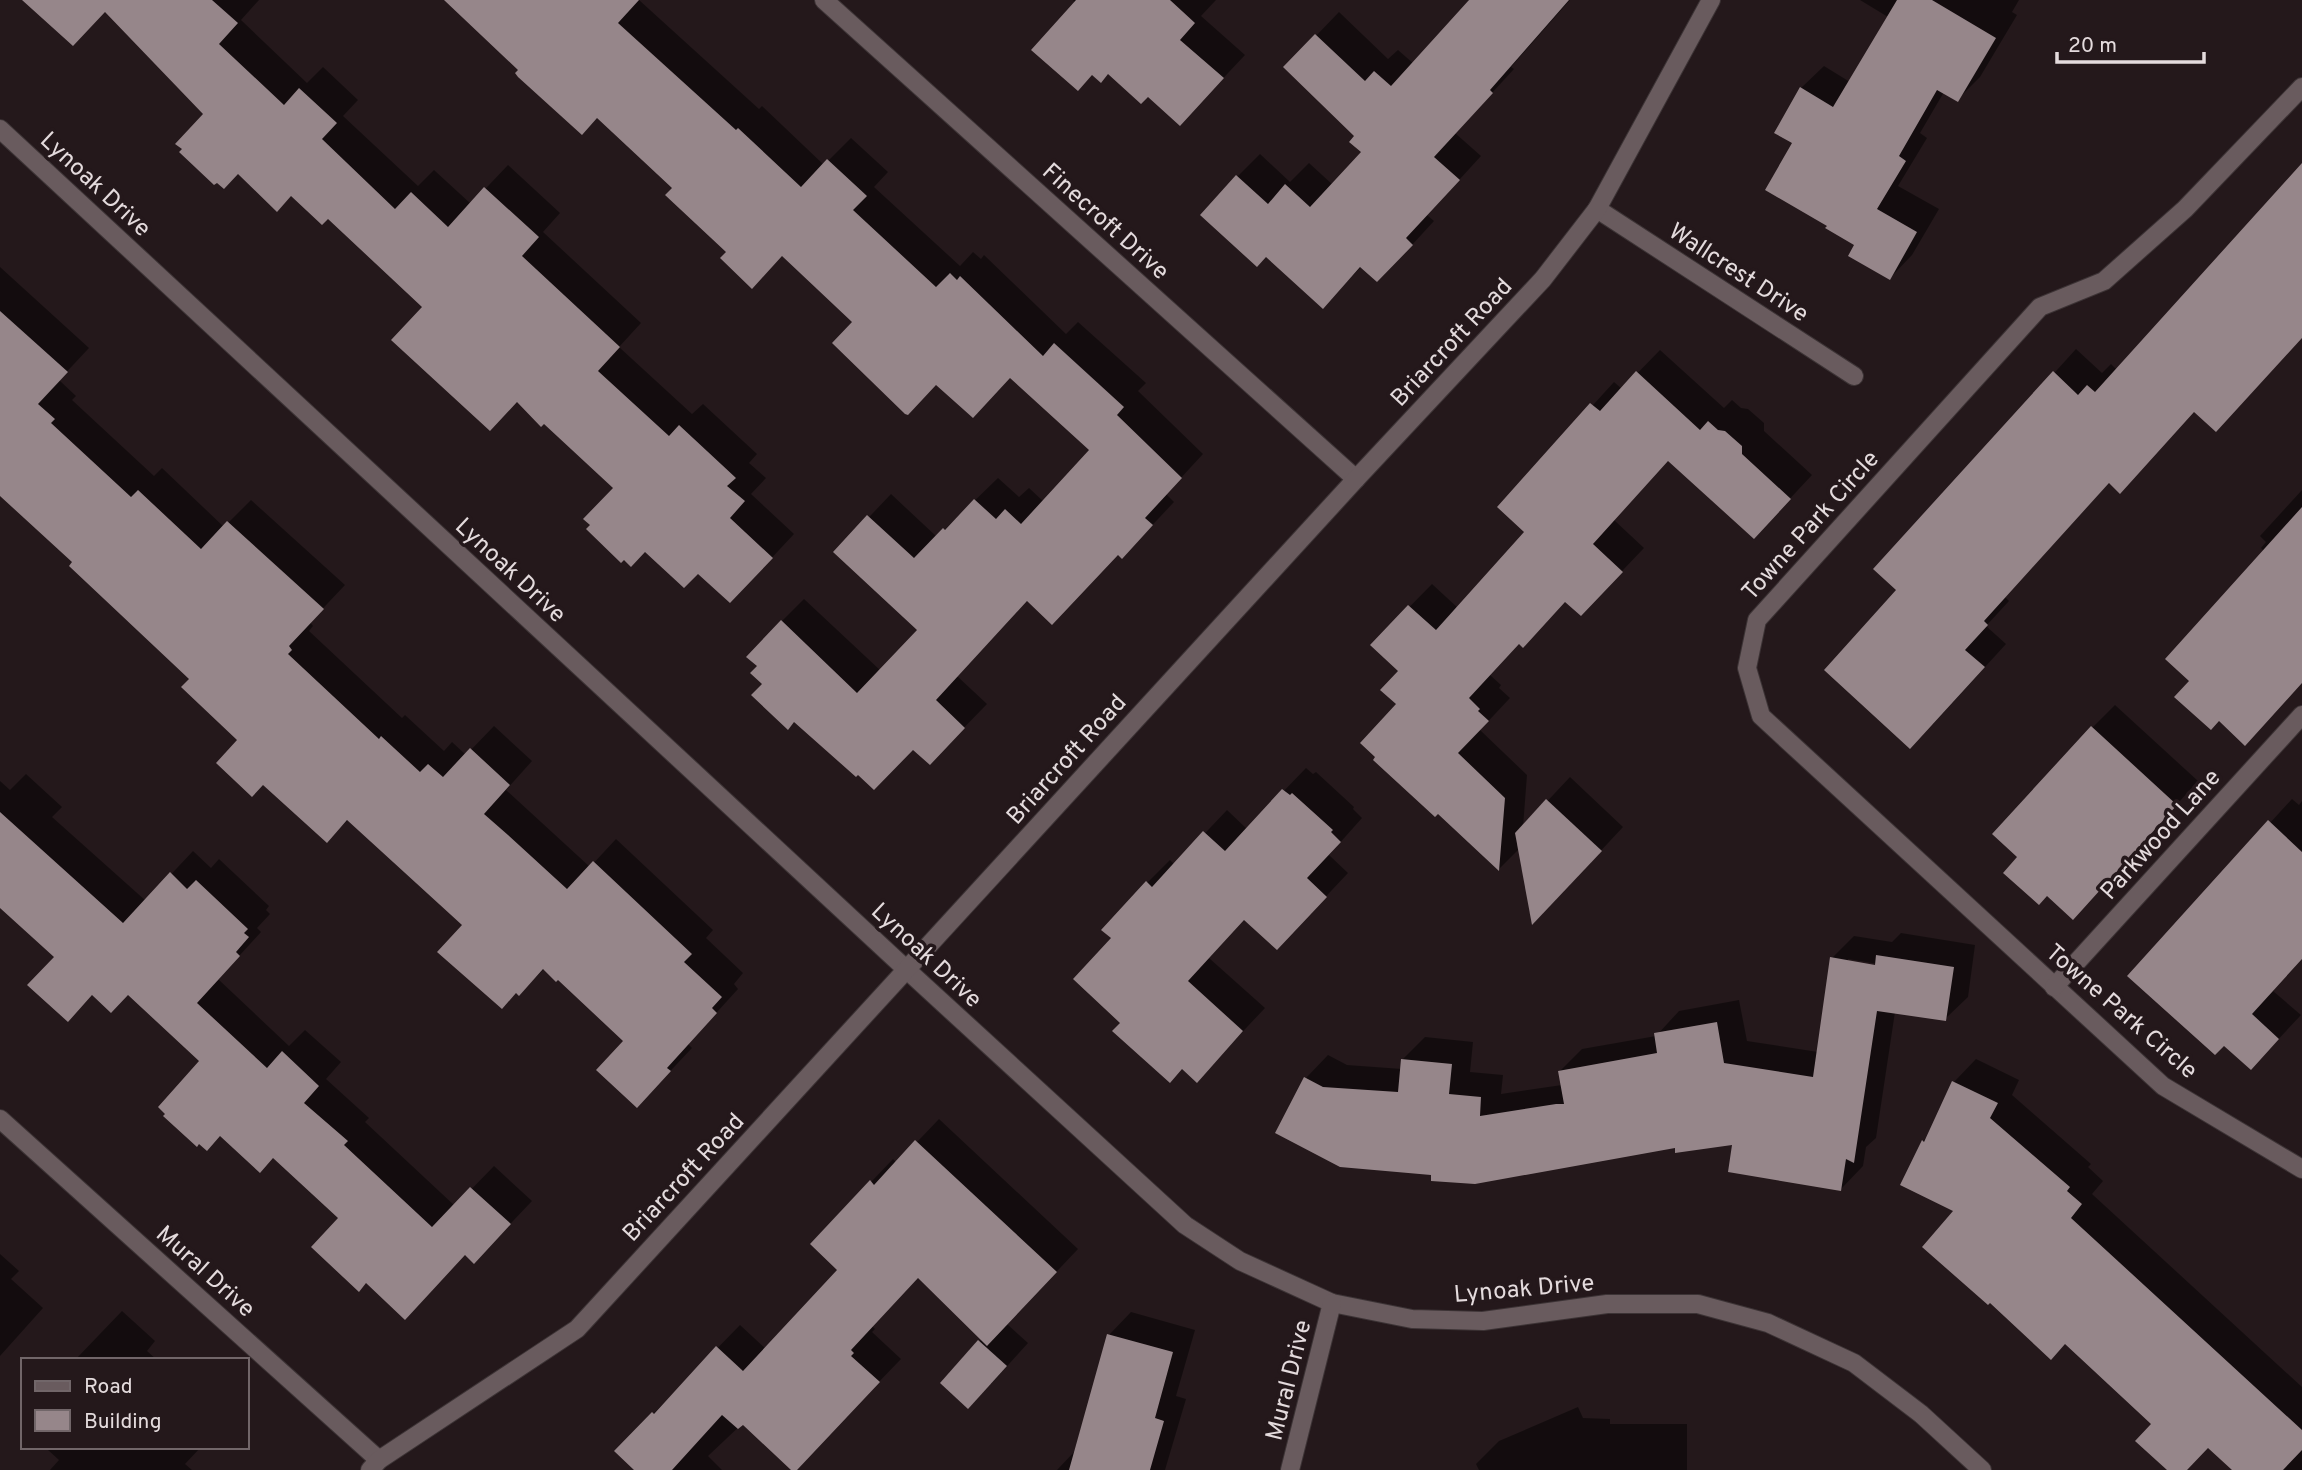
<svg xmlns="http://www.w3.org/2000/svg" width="2302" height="1470" font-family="Overpass,sans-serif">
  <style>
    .shadow { fill: #0007; fill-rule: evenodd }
    .building { fill: #96868a }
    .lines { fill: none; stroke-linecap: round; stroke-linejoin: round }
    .minor-casing { stroke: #3c3335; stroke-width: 20 }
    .minor { stroke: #695b5e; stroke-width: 18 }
    .labels { text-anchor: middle; stroke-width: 7; stroke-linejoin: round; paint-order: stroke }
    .street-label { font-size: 24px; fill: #e4dbdd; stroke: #24181b }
  </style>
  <rect width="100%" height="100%" fill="#24181b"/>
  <!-- shadow -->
  <g class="shadow">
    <path d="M 26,0 L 259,0 L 241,20 L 307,83 L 323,67 L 358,100 L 343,116 L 418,186 L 434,170 L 471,204 L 508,165 L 560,213 L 543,232 L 641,323 L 619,347 L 692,414 L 703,404 L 757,454 L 749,463 L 766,478 L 751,494 L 794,534 L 752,579 L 615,488 L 328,217 L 292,194 L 238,172 L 205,114 L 106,10 Z"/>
    <path d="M 447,0 L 639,0 L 759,109 L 762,106 L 824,165 L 851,138 L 888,172 L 874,187 L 960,266 L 973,252 L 981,259 L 984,255 L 1066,334 L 1078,322 L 1146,383 L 1138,391 L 1203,454 L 1166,494 L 1174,502 L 1144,534 L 1118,553 L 1028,600 L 957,676 L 987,704 L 952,740 L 913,748 L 764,684 L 759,666 L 782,621 L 804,599 L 881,671 L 920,630 L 836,552 L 891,494 L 937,537 L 998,478 L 1019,497 L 1029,488 L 1044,502 L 1091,450 L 1011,376 L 973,416 L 937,383 L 855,322 L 783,254 L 728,252 L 674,188 L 597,117 L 521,70 Z"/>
    <path d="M 1073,0 L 1216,0 L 1201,16 L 1245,55 L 1180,124 Z"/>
    <path d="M 1468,0 L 1570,0 L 1511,67 L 1514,69 L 1455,133 L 1481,156 L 1427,215 L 1434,221 L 1400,258 L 1362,266 L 1323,306 L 1237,177 L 1260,154 L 1290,182 L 1309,163 L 1333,185 L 1364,152 L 1357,135 L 1286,67 L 1339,12 L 1388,59 L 1398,50 L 1414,64 L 1470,2 Z"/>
    <path d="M 1860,0 L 2019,0 L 2012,12 L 2017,15 L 1980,77 L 1957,100 L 1944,92 L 1920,133 L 1927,138 L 1898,186 L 1939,209 L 1912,255 L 1890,278 L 1857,244 L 1794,143 L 1801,88 L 1824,66 L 1850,82 L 1888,17 Z"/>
    <path d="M 2302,166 L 2302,337 L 2195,410 L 2110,482 L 2005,597 L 2009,601 L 1986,626 L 2006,644 L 1933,724 L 1899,589 L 1876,569 L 2076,349 L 2102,373 L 2111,364 L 2117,370 Z"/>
    <path d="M 0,267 L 89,348 L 59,380 L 76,396 L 72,400 L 154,476 L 162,468 L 224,527 L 251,500 L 345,585 L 310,622 L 313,626 L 309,631 L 402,718 L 405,715 L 444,751 L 452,742 L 466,755 L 494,726 L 532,761 L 506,790 L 590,867 L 616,839 L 713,930 L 706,938 L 743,973 L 734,984 L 738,989 L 688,1044 L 692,1048 L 659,1083 L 625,1041 L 558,977 L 545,968 L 519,994 L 464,925 L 349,819 L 326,841 L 240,740 L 191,678 L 75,562 L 0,493 Z"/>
    <path d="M 1660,350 L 1724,408 L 1732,400 L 1741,408 L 1748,409 L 1764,423 L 1764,431 L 1812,475 L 1754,537 L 1669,459 L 1614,520 L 1644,548 L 1603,591 L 1566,600 L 1520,642 L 1490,675 L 1501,685 L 1499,688 L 1510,698 L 1480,730 L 1527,775 L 1523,827 L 1570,777 L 1623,827 L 1554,901 L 1520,848 L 1499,869 L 1398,704 L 1400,671 L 1372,645 L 1432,584 L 1458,608 L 1527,532 L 1500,507 L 1614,382 L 1622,389 Z"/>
    <path d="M 2302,490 L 2302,682 L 2192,681 L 2264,551 L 2261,548 L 2266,542 L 2260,536 Z"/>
    <path d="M 2115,705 L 2198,781 L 2095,895 L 2019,857 L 2092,728 Z"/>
    <path d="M 1306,768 L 1313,774 L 1316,772 L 1354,807 L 1353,809 L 1362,818 L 1329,855 L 1348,873 L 1299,925 L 1245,918 L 1209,958 L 1265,1008 L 1197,1080 L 1123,1023 L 1113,938 L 1147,883 L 1170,860 L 1175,865 L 1227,810 L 1247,829 Z"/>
    <path d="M 26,774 L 62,807 L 52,817 L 146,901 L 193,851 L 211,868 L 219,859 L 269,906 L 266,910 L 270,914 L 257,928 L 261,932 L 218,979 L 289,1046 L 305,1030 L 341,1062 L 326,1079 L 369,1118 L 365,1122 L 455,1206 L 494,1166 L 532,1201 L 496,1239 L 466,1254 L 340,1218 L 202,1061 L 129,993 L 93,994 L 68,1020 L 56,957 L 0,906 L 0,781 L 10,790 Z"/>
    <path d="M 2292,799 L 2299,805 L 2302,801 L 2302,959 L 2273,991 L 2301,1015 L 2273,1045 L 2224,1044 L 2130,976 Z"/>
    <path d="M 1901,933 L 1975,945 L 1968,997 L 1945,1019 L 1895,1012 L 1876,1138 L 1866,1147 L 1863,1166 L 1841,1189 L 1734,1143 L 1676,1146 L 1433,1173 L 1306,1078 L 1328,1055 L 1347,1065 L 1402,1069 L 1402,1060 L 1425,1037 L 1473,1042 L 1470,1072 L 1503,1075 L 1501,1094 L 1562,1085 L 1560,1071 L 1582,1049 L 1656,1036 L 1679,1011 L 1739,1000 L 1747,1041 L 1818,1052 L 1832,958 L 1854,936 L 1892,942 ZM 1848,959 L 1884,965 L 1884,968 L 1848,962 Z"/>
    <path d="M 1976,1059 L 2019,1080 L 2012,1095 L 2091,1164 L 2088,1167 L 2103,1181 L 2092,1194 L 2302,1387 L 2302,1470 L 2234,1470 L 2209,1446 L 2185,1470 L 2170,1470 L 2153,1424 L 1956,1210 L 1923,1141 L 1928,1136 L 1954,1082 Z"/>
    <path d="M 939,1119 L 1078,1249 L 1007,1324 L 1028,1343 L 991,1384 L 942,1383 L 982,1339 L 918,1277 L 872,1326 L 875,1329 L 872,1332 L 901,1359 L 794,1470 L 743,1423 L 708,1456 L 722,1470 L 637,1470 L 617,1451 L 740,1325 L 766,1349 L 839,1270 L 812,1244 L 893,1159 L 897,1163 Z"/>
    <path d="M 0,1254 L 19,1271 L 11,1279 L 43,1308 L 0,1356 Z"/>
    <path d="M 122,1311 L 155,1341 L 147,1351 L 157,1360 L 75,1360 Z"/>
    <path d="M 1131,1312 L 1195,1330 L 1176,1396 L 1186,1399 L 1165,1470 L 1057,1470 L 1074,1452 L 1109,1335 Z"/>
    <path d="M 1578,1407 L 1583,1418 L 1610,1419 L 1610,1424 L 1687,1424 L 1687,1470 L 1479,1470 L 1476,1464 L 1499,1441 Z"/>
    <path d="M 50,1447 L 201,1447 L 185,1464 L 192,1470 L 50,1470 L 59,1460 L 48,1450 Z"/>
  </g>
  <!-- building -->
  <g class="building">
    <path d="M 22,0 L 212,0 L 238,23 L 219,44 L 284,105 L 299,88 L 337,123 L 322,139 L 395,209 L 411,192 L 448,227 L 484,187 L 539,237 L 522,256 L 620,347 L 598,371 L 669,436 L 679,425 L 736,478 L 727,486 L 745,501 L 730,518 L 773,558 L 730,603 L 698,574 L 684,588 L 645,552 L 631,567 L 624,560 L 621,563 L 586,529 L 590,525 L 583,519 L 613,488 L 544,424 L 541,427 L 517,402 L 490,431 L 391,340 L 422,307 L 328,219 L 322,225 L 291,196 L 277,212 L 238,174 L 224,189 L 217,183 L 214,185 L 179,152 L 182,149 L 175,144 L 203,114 L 105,12 L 73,46 Z"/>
    <path d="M 444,0 L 639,0 L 618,23 L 736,130 L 738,128 L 801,187 L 827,159 L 867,196 L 853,210 L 936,287 L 950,273 L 957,280 L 960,276 L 1043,356 L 1054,343 L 1124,407 L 1117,415 L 1182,478 L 1145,518 L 1153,525 L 1122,559 L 1118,555 L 1052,625 L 1027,601 L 936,700 L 965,728 L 930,765 L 913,750 L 874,790 L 858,775 L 856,777 L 794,722 L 788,730 L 751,695 L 762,684 L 750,673 L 757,666 L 746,657 L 781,620 L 857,693 L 917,630 L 833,552 L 867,515 L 914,558 L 943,528 L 945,530 L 974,499 L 996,519 L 1005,509 L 1021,524 L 1089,450 L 1010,378 L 973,418 L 936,385 L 908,415 L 905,414 L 832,343 L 852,322 L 782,256 L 752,289 L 720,258 L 726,252 L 665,195 L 672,188 L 597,118 L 582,135 L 518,77 L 515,73 L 518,70 Z"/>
    <path d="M 1076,0 L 1170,0 L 1195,23 L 1180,40 L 1224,78 L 1180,126 L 1148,97 L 1141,104 L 1108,74 L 1101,83 L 1092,75 L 1078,91 L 1031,50 Z"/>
    <path d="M 1469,0 L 1569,0 L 1490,90 L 1493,93 L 1434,157 L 1460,180 L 1406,238 L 1413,245 L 1377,282 L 1360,267 L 1323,309 L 1266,257 L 1257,267 L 1200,215 L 1236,175 L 1268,204 L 1285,184 L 1310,207 L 1361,152 L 1349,142 L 1354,136 L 1283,67 L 1315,34 L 1365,81 L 1374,71 L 1391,86 Z"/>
    <path d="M 1897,0 L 1932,0 L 1996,38 L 1958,102 L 1937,90 L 1899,156 L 1906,161 L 1877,209 L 1917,232 L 1890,280 L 1848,256 L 1854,245 L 1825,228 L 1827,226 L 1765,190 L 1792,143 L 1774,133 L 1800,87 L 1833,107 Z"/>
    <path d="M 2302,163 L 2302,338 L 2216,432 L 2194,412 L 2120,494 L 2109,483 L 1984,621 L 1988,625 L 1965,650 L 1985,667 L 1910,749 L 1824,670 L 1896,590 L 1873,569 L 2053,371 L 2078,395 L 2087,385 L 2095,392 Z"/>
    <path d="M 0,311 L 68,372 L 38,404 L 55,419 L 51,423 L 131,497 L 138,490 L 201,549 L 227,521 L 324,609 L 289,646 L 292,650 L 288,654 L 379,739 L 381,736 L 420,772 L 428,764 L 443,777 L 470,748 L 510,785 L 484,814 L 508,835 L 567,889 L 593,861 L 692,954 L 684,962 L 722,997 L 712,1008 L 717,1013 L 667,1068 L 671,1071 L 637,1108 L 596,1070 L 623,1041 L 558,980 L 556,982 L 543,969 L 519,996 L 516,993 L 502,1009 L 437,952 L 462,925 L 347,820 L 327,843 L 263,785 L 252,797 L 216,763 L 237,740 L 181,687 L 189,679 L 69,566 L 72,562 L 0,496 Z"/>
    <path d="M 1636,371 L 1700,430 L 1708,421 L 1718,430 L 1725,431 L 1742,446 L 1742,454 L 1791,499 L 1754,539 L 1668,461 L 1593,544 L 1623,572 L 1581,616 L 1565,602 L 1523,648 L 1519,644 L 1469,698 L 1480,709 L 1478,711 L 1489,721 L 1458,753 L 1505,798 L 1499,871 L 1438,814 L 1435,817 L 1373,760 L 1375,757 L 1360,743 L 1396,704 L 1380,690 L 1398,671 L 1370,645 L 1408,605 L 1436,630 L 1524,532 L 1497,507 L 1590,403 L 1600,411 Z"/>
    <path d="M 2302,507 L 2302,683 L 2245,746 L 2219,721 L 2211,730 L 2174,697 L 2189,681 L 2165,659 Z"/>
    <path d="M 2091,726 L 2177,805 L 2073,920 L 2047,896 L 2039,905 L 2003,873 L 2017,857 L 1992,834 Z"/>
    <path d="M 1282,789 L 1290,795 L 1292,793 L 1333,830 L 1331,832 L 1341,842 L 1307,878 L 1327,897 L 1277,950 L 1244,920 L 1188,981 L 1243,1031 L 1197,1083 L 1182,1069 L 1170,1083 L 1112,1031 L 1120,1023 L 1073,979 L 1111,938 L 1101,930 L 1146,881 L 1152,887 L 1203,831 L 1225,851 Z"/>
    <path d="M 1546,799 L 1602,851 L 1532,925 L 1515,833 Z"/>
    <path d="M 0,812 L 123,923 L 170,872 L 187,889 L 196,880 L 248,929 L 244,933 L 249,937 L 236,952 L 240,956 L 197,1003 L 267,1068 L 282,1051 L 319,1086 L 304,1103 L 348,1141 L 344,1145 L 432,1227 L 470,1187 L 511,1224 L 474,1264 L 465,1255 L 405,1320 L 366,1283 L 359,1292 L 311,1247 L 338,1218 L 273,1158 L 260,1173 L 220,1136 L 207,1151 L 199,1144 L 197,1147 L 163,1116 L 165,1114 L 158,1107 L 199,1061 L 128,995 L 111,1013 L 92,995 L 68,1022 L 27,985 L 54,957 L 0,908 Z"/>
    <path d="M 2268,820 L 2302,852 L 2302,959 L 2252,1014 L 2279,1039 L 2251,1070 L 2224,1046 L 2215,1055 L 2127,976 Z"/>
    <path d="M 1876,955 L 1954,967 L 1946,1021 L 1877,1011 L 1854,1163 L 1846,1159 L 1841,1191 L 1728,1172 L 1732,1145 L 1675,1153 L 1675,1148 L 1475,1184 L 1431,1181 L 1431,1175 L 1340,1167 L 1275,1133 L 1304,1077 L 1323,1087 L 1398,1092 L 1401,1059 L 1452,1064 L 1449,1094 L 1481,1097 L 1480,1116 L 1556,1104 L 1564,1104 L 1558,1071 L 1657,1053 L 1654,1033 L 1717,1022 L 1724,1063 L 1813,1077 L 1830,957 L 1875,965 Z"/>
    <path d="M 1952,1081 L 1998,1103 L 1990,1118 L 2070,1187 L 2067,1191 L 2082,1204 L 2071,1218 L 2302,1430 L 2302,1450 L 2283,1470 L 2232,1470 L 2208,1448 L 2187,1470 L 2167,1470 L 2135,1441 L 2151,1424 L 2065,1344 L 2051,1360 L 1990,1303 L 1988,1305 L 1922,1247 L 1953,1211 L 1900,1185 L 1922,1140 L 1924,1142 Z"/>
    <path d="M 915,1140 L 1057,1272 L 987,1346 L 918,1278 L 851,1350 L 854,1353 L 851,1356 L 880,1382 L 797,1470 L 791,1470 L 743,1425 L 738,1429 L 722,1415 L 672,1470 L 634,1470 L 614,1451 L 652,1412 L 654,1414 L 716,1346 L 743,1371 L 837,1270 L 810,1244 L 870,1180 L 874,1185 Z"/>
    <path d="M 1107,1334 L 1173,1352 L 1155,1418 L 1164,1421 L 1150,1470 L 1069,1470 Z"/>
    <path d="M 978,1340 L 1007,1366 L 968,1409 L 940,1383 Z"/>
  </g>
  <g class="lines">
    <defs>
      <g id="minor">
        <path d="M 824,0 L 1356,479"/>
        <path d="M 2302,87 L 2185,209 L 2104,281 L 2040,307 L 1757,620 L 1747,668 L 1761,716 L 2163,1086 L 2302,1169"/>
        <path d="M 0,129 L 907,970 L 1185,1225 L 1240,1261 L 1332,1303 L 1412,1319 L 1483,1321 L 1607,1304 L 1698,1304 L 1768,1323 L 1854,1363 L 1921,1414 L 1982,1470"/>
        <path d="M 1597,209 L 1854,376"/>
        <path d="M 2054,987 L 2302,715"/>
        <path d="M 0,1119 L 379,1460"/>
        <path d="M 370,1470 L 379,1460 L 577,1329 L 1356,479 L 1543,279 L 1597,209 L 1711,0"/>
        <path d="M 1290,1470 L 1332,1303"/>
      </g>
    </defs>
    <!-- minor casing -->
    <use href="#minor" class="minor-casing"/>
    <!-- minor -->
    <use href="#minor" class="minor"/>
  </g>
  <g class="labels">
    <!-- street labels -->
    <g class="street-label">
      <text transform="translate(96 184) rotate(43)" y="8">Lynoak Drive</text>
      <text transform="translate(1106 221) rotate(42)" y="8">Finecroft Drive</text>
      <text transform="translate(1739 272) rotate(33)" y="8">Wallcrest Drive</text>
      <text transform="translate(1451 342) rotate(-47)" y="8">Briarcroft Road</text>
      <text transform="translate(1810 525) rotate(-48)" y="8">Towne Park Circle</text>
      <text transform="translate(511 570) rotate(43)" y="8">Lynoak Drive</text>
      <text transform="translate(1066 759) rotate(-48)" y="8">Briarcroft Road</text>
      <text transform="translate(2160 834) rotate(-48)" y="8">Parkwood Lane</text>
      <text transform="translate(927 955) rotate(43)" y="8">Lynoak Drive</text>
      <text transform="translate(2122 1011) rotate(41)" y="8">Towne Park Circle</text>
      <text transform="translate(683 1177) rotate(-47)" y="8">Briarcroft Road</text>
      <text transform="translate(206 1271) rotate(42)" y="8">Mural Drive</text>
      <text transform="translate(1524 1288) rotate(-5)" y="8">Lynoak Drive</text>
      <text transform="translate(1288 1380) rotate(-76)" y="8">Mural Drive</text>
    </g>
  </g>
  <!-- legend -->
  <rect x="21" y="1358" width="228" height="91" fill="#24181b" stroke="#716669" stroke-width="2"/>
  <rect x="35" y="1381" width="35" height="10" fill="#695b5e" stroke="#716669" stroke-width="2"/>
  <text x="84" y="1393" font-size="21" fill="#e4dbdd">Road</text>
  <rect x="35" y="1410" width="35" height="21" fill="#96868a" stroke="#716669" stroke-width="2"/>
  <text x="84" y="1428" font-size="21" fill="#e4dbdd">Building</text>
  <!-- scale -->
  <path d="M2057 52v10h147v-10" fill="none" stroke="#e4dbdd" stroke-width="3.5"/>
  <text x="2068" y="52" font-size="21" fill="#e4dbdd" stroke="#24181b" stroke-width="5" paint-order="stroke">20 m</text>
</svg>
